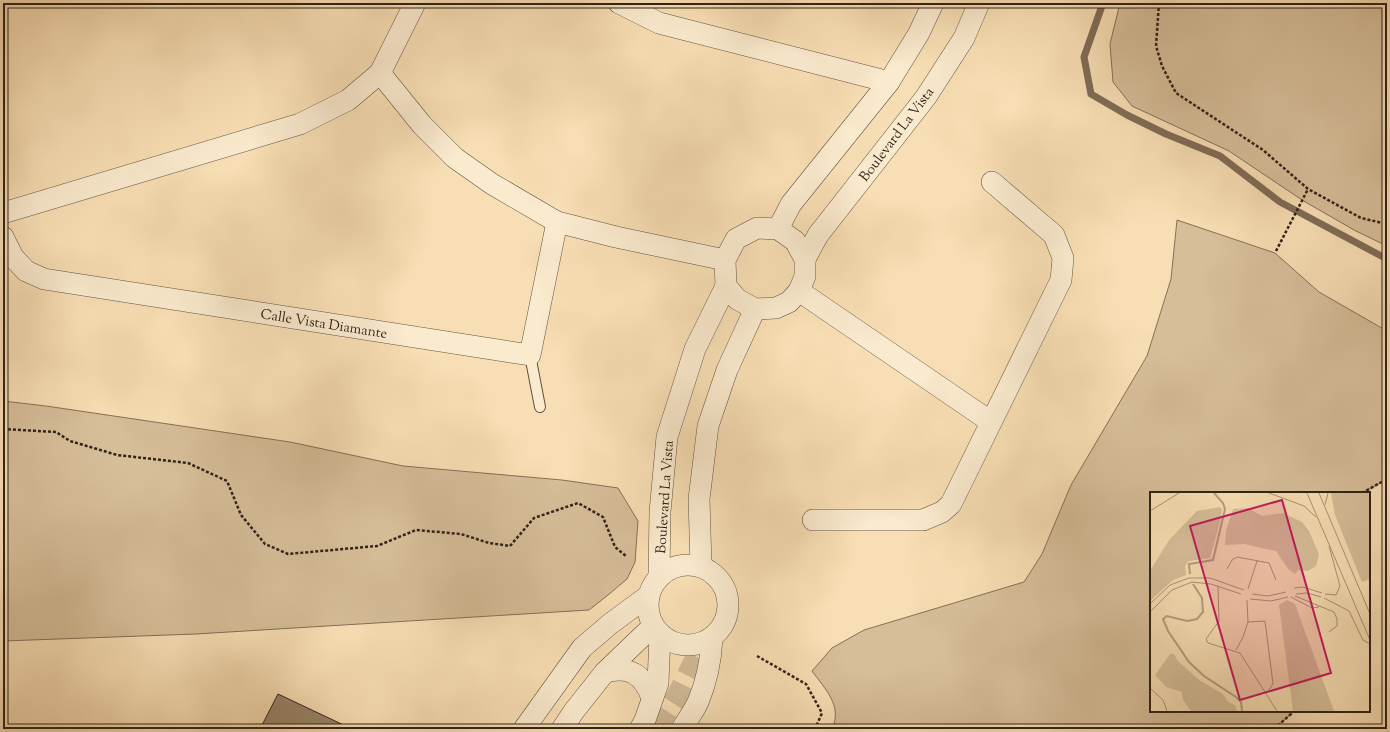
<svg xmlns="http://www.w3.org/2000/svg" width="1390" height="732" font-family="'Sorts Mill Goudy',serif">
  <style>
    .green { fill: #d6be99; stroke: #837058 }
    .lines { fill: none; stroke-linecap: round; stroke-linejoin: round }
    .stream { stroke: #7f6c56; stroke-width: 7 }
    .building { fill: #988469; stroke: #302218 }
    .street-tunnel { stroke: #d0b895; stroke-width: 21; stroke-dasharray: 21 10; stroke-linecap: butt }
    .lane-casing { stroke: #62513f; stroke-width: 12 }
    .street-casing { stroke: #62513f; stroke-width: 22 }
    .path { stroke: #302218; stroke-width: 2.5; stroke-dasharray: 3 2; stroke-linecap: butt }
    .lane { stroke: #faeace; stroke-width: 10 }
    .street { stroke: #faeace; stroke-width: 21 }
    .labels { text-anchor: middle; stroke-width: 3.5; stroke-linejoin: round; paint-order: stroke }
    .street-label { font-size: 14px; fill: #302218; stroke: #faeace }
    .inset-river { fill: none; stroke: #b49e7f; stroke-width: 2 }
    .inset-road { fill: none; stroke: #a89376; stroke-width: 1 }
    .view { fill: #c2185b; fill-opacity: 0.15; stroke: #c2185b; stroke-width: 2 }
    .inset-edge { fill: none; stroke: #302218; stroke-width: 2 }
  </style>
  <rect width="100%" height="100%" fill="#f8deb4"/>
  <filter id="stains"><feTurbulence type="fractalNoise" baseFrequency=".005" numOctaves="4"/><feColorMatrix values="0 0 0 0 .2 0 0 0 0 .09 0 0 0 0 .02 0 0 0 .5 -.17"/></filter>
  <radialGradient id="worn" r=".72"><stop offset=".6" stop-color="#630" stop-opacity="0"/><stop offset="1" stop-color="#630" stop-opacity=".3"/></radialGradient>
  <!-- green -->
  <g class="green">
    <path d="M 1120,3 L 1387,3 L 1387,246 L 1354,230 L 1302,200 L 1229,151 L 1132,106 L 1113,82 L 1110,44 Z"/>
    <path d="M 1177,220 L 1275,253 L 1319,292 L 1387,331 L 1386,480 L 1362,493 L 1151,493 L 1151,711 L 1292,711 L 1291,714 L 1274,729 L 832,729 C 843,706 825,689 812,671 L 832,648 L 864,630 L 1024,582 L 1042,554 L 1071,485 L 1147,356 L 1171,279 Z"/>
    <path d="M 3,401 L 46,406 L 290,442 L 403,466 L 562,480 L 618,488 L 638,521 L 635,562 L 627,579 L 608,595 L 589,610 L 196,634 L 3,641 Z"/>
  </g>
  <g class="lines">
    <!-- stream -->
    <path class="stream" d="M 1103,3 L 1084,57 L 1091,94 L 1127,115 L 1166,134 L 1220,156 L 1280,202 L 1387,259"/>
  </g>
  <!-- building -->
  <path class="building" d="M 278,694 L 352,729 L 260,729 Z"/>
  <g class="lines">
    <!-- street-tunnel -->
    <path class="street-tunnel" d="M 656,729 L 676,698 L 704,641"/>
    <defs>
      <path id="lane" d="M 530,355 L 540,407"/>
      <g id="street">
        <path d="M 619,3 L 659,23 L 889,82"/>
        <path d="M 380,73 L 422,125 L 455,158 L 492,184 L 557,222 L 616,237 L 725,260"/>
        <path d="M 3,213 L 300,124 L 348,100 L 380,73 L 415,3"/>
        <path d="M 757,228 L 778,229 L 795,241 L 805,259 L 805,276 L 799,291 L 789,302 L 776,308 L 755,309 L 737,299 L 726,286 L 725,260 L 736,239 Z"/>
        <path d="M 778,229 L 791,204 L 889,82 L 919,33 L 933,3"/>
        <path d="M 3,237 L 13,257 L 26,271 L 44,279 L 530,355 L 557,222"/>
        <path d="M 805,259 L 818,235 L 926,97 L 964,38 L 979,3"/>
        <path d="M 799,291 L 991,422"/>
        <path d="M 813,520 L 923,520 L 942,512 L 951,504 L 1061,280 L 1063,258 L 1054,235 L 992,182"/>
        <circle cx="688" cy="605" r="40"/>
        <path d="M 701,565 L 699,499 L 708,426 L 727,370 L 755,309"/>
        <path d="M 659,575 L 660,512 L 667,437 L 695,349 L 726,286"/>
        <path d="M 605,672 C 630,666 643,674 652,698"/>
        <path d="M 524,729 L 582,648 L 610,624 L 648,596"/>
        <path d="M 562,729 L 574,711 L 605,672 L 653,626"/>
        <path d="M 640,729 L 645,720 L 658,683 L 660,635"/>
        <path d="M 682,729 C 687,720 694,711 698,702 C 707,681 711,660 712,638"/>
      </g>
    </defs>
    <!-- lane casing -->
    <use href="#lane" class="lane-casing"/>
    <!-- street casing -->
    <use href="#street" class="street-casing"/>
    <!-- path -->
    <g class="path">
      <path d="M 1159,3 L 1156,46 L 1162,66 L 1176,93 L 1263,150 L 1308,189 L 1361,218 L 1387,224"/>
      <path d="M 1276,251 L 1308,189"/>
      <path d="M 3,429 L 56,432 L 70,441 L 117,455 L 188,463 L 227,481 L 241,515 L 265,544 L 288,554 L 377,546 L 416,530 L 461,534 L 489,543 L 510,546 L 534,518 L 578,503 L 603,517 L 615,547 L 626,556"/>
      <path d="M 1362,493 L 1387,479"/>
      <path d="M 757,656 L 806,684 L 822,713 L 815,729"/>
      <path d="M 1274,729 L 1291,714 L 1292,711"/>
    </g>
    <!-- lane -->
    <use href="#lane" class="lane"/>
    <!-- street -->
    <use href="#street" class="street"/>
  </g>
  <g class="labels">
    <!-- street labels -->
    <g class="street-label">
      <text transform="translate(896 134) rotate(-53)" y="5">Boulevard La Vista</text>
      <text transform="translate(324 323) rotate(9)" y="5">Calle Vista Diamante</text>
      <text transform="translate(664 497) rotate(-86)" y="5">Boulevard La Vista</text>
    </g>
  </g>
  <!-- overview -->
  <g transform="translate(1150 492)">
    <rect width="220" height="220" fill="#f8deb4"/>
    <path d="M 181,1 L 220,1 L 220,87 L 212,90 L 185,23 ZM 70,15 L 72,17 L 70,30 L 60,66 L 39,69 L 35,74 L 36,83 L 23,88 L 0,109 L 0,79 L 19,48 L 47,19 ZM 98,16 L 112,24 L 133,21 L 152,30 L 159,39 L 169,62 L 166,74 L 158,79 L 148,78 L 145,82 L 138,77 L 126,59 L 94,52 L 75,53 L 76,39 L 83,17 ZM 137,108 L 145,112 L 184,219 L 143,219 L 129,113 ZM 20,162 L 24,162 L 28,169 L 49,188 L 73,202 L 78,210 L 85,213 L 87,219 L 41,219 L 33,208 L 32,200 L 16,195 L 5,183 Z" fill="#d6be99"/>
    <path class="inset-river" d="M 40,82 L 39,72 L 63,68 L 75,17 L 73,11 L 64,1M 43,92 L 52,106 L 53,120 L 47,127 L 37,129 L 17,124 L 13,127 L 18,139 L 39,170 L 54,184 L 86,205 L 91,210 L 92,219"/>
    <path class="inset-road" d="M 119,1 L 154,14 L 166,25M 157,1 L 220,148M 169,1 L 220,122M 175,13 L 178,1M 0,19 L 29,1M 77,77 L 82,68 L 87,65 L 119,71 L 126,88M 68,94 L 69,129 L 56,147 L 58,151 L 90,161 L 127,219M 144,96 L 153,95 L 172,101M 98,97 L 107,69M 102,102 L 118,104 L 136,100M 146,102 L 157,101 L 171,105M 175,102 L 186,103 L 190,94 L 179,54M 145,104 L 184,120 L 187,127 L 187,134 L 179,140M 141,105 L 162,116 L 169,115M 174,106 L 199,119 L 213,148 L 220,152M 100,107 L 121,109 L 138,105M 0,112 L 20,93 L 39,86 L 60,86 L 94,98M 0,120 L 22,98 L 42,90 L 61,92 L 91,102M 98,130 L 115,129 L 123,192 L 117,201M 86,158 L 93,145 L 98,130 L 97,108M 0,196 L 13,208 L 17,219"/>
    <path class="view" d="M 132,8 L 181,181 L 90,208 L 40,34 Z"/>
    <rect width="220" height="220" class="inset-edge"/>
  </g>
  <!-- margin -->
  <rect width="1390" height="732" fill="none" stroke="#f8deb4" stroke-width="16"/>
  <rect x="4" y="4" width="1382" height="724" fill="none" stroke="#302218" stroke-width="2"/>
  <rect x="8" y="8" width="1374" height="716" fill="none" stroke="#302218"/>
  <rect width="100%" height="100%" filter="url(#stains)"/>
  <rect width="100%" height="100%" fill="url(#worn)"/>
</svg>
